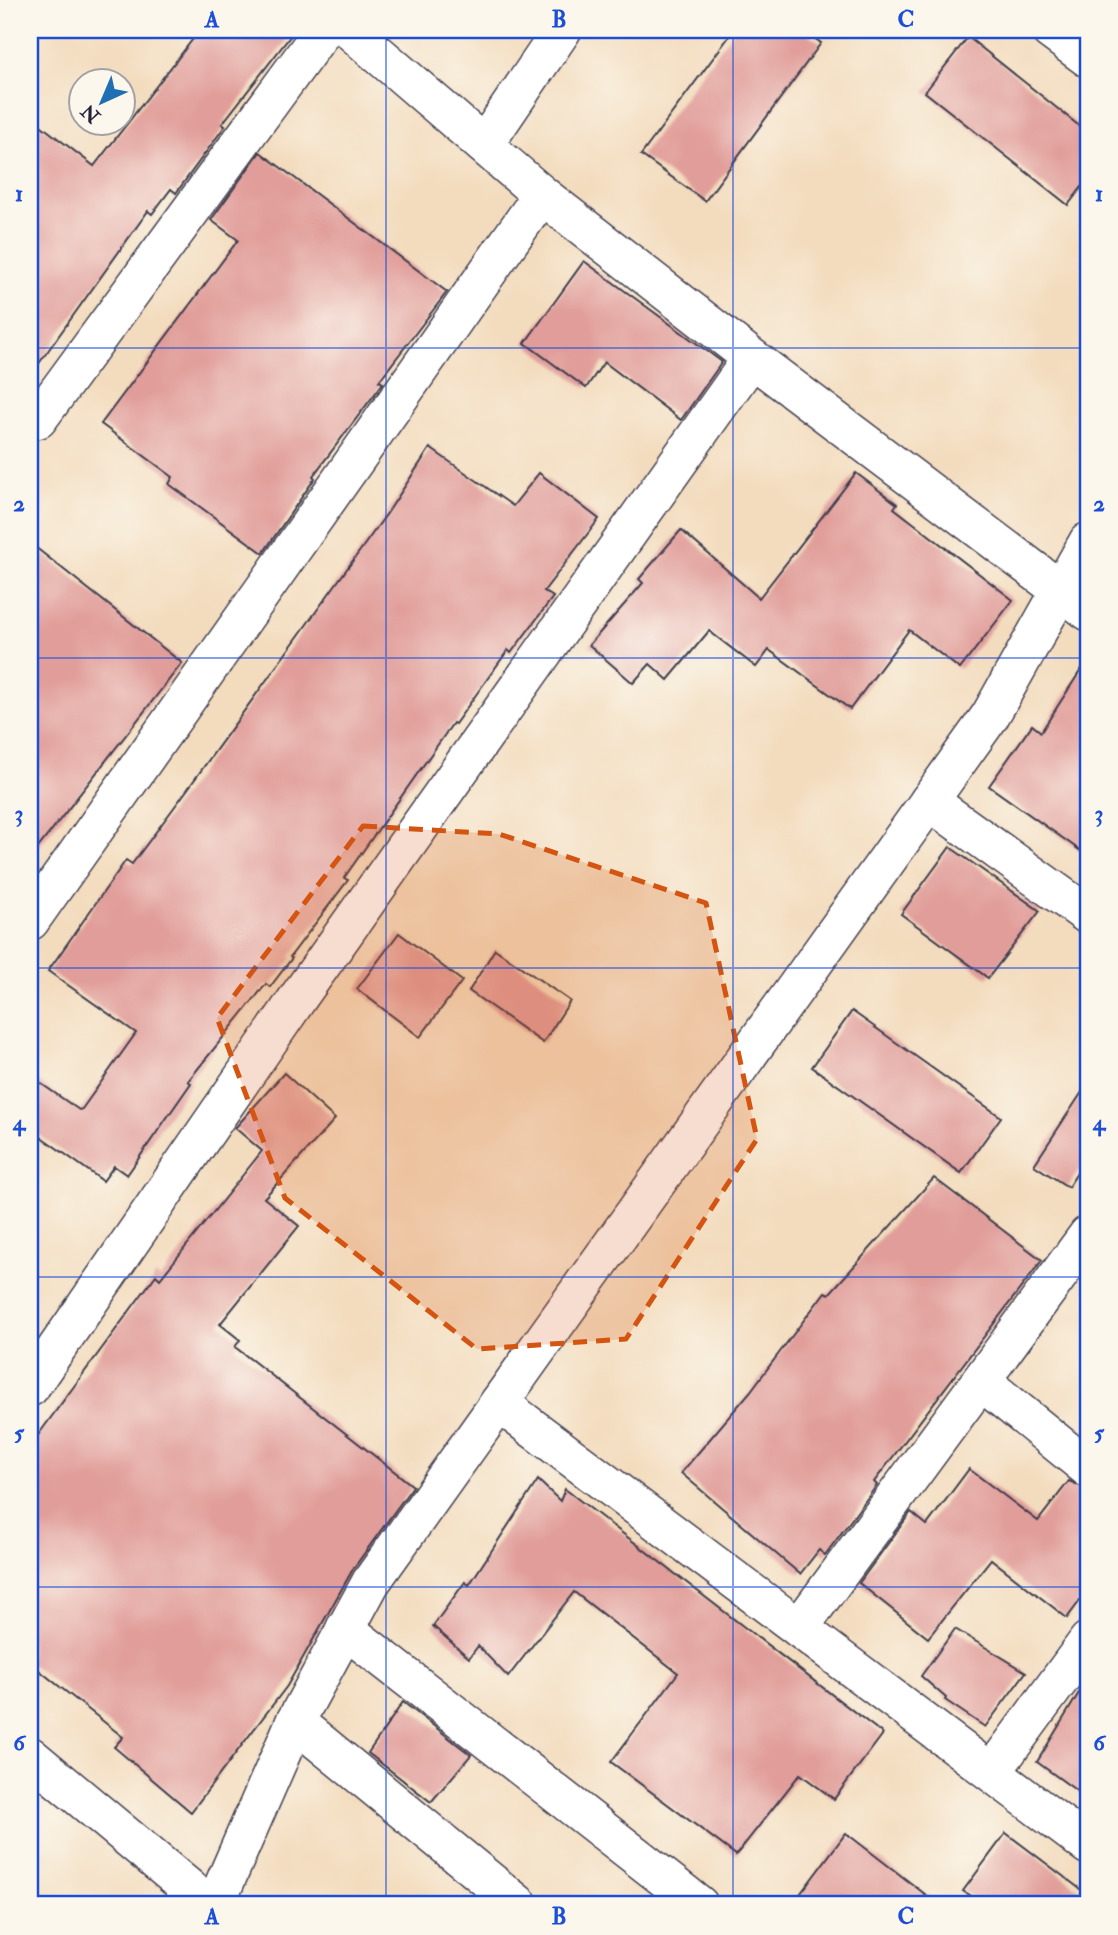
<svg xmlns="http://www.w3.org/2000/svg" width="1118" height="1935" font-family="'IM FELL Double Pica',serif">
  <style>
    .building { fill: #e19d9a }
    .lines { fill: none; stroke-linecap: round; stroke-linejoin: round }
    .minor-casing { stroke: #413e4f; stroke-width: 41 }
    .minor { stroke: #fff; stroke-width: 38 }
    .marked { fill: #d45411; fill-opacity: 0.2; stroke: #d45411; stroke-width: 5; stroke-dasharray: 14 9; stroke-linejoin: round }
    .grid { fill: none; stroke: #1d4ed8; stroke-width: 2; stroke-opacity: 0.55 }
    .neatline { fill: none; stroke: #1d4ed8; stroke-width: 2.5 }
    .grid-label { font-size: 23px; text-anchor: middle; font-weight: bold; fill: #1d4ed8 }
  </style>
  <rect width="100%" height="100%" fill="#fbf7ec"/>
  <filter id="ink" filterUnits="userSpaceOnUse"><feTurbulence type="fractalNoise" baseFrequency=".0143" numOctaves="2"/><feDisplacementMap in="SourceGraphic" scale="14" xChannelSelector="R" yChannelSelector="G"/><feConvolveMatrix kernelMatrix="1 2 1 2 8 2 1 2 1" color-interpolation-filters="sRGB"/></filter>
  <filter id="wash" filterUnits="userSpaceOnUse"><feTurbulence type="fractalNoise" baseFrequency=".00686" numOctaves="4" result="noise"/><feDisplacementMap in="SourceGraphic" scale="28" xChannelSelector="R" yChannelSelector="G"/><feGaussianBlur stdDeviation="1.57" result="paint"/><feColorMatrix in="noise" values="0 0 0 0 0 0 0 0 0 0 0 0 0 0 0 0 0 1.4 0 .05"/><feComposite in="paint" operator="in"/></filter>
  <g filter="url(#wash)">
    <rect width="100%" height="100%" fill="#f3dcbe"/>
    <g id="blocks">
      <!-- building -->
      <g class="building">
        <path d="M 200,30 L 295,30 L 222,124 L 225,126 L 176,193 L 171,189 L 152,214 L 148,211 L 30,376 L 30,117 L 94,166 Z"/>
        <path d="M 734,30 L 803,30 L 821,43 L 705,201 L 641,155 Z"/>
        <path d="M 968,37 L 1088,133 L 1088,179 L 1068,205 L 925,92 Z"/>
        <path d="M 260,152 L 447,292 L 379,381 L 383,383 L 313,476 L 315,478 L 263,553 L 169,484 L 173,477 L 101,424 L 238,240 L 211,220 Z"/>
        <path d="M 584,261 L 722,362 L 681,420 L 604,362 L 586,388 L 525,343 Z"/>
        <path d="M 430,448 L 513,506 L 539,473 L 599,519 L 544,591 L 553,597 L 511,653 L 508,650 L 455,724 L 453,723 L 344,878 L 348,880 L 290,957 L 292,958 L 270,987 L 266,984 L 188,1081 L 191,1083 L 127,1175 L 114,1166 L 103,1181 L 30,1129 L 30,1076 L 79,1110 L 82,1109 L 136,1033 L 48,971 L 126,860 L 132,864 L 187,790 L 388,512 Z"/>
        <path d="M 856,473 L 897,504 L 894,508 L 1013,600 L 960,669 L 909,630 L 850,709 L 769,650 L 756,667 L 709,631 L 668,680 L 650,664 L 633,683 L 589,645 L 643,583 L 639,579 L 681,530 L 759,598 Z"/>
        <path d="M 30,543 L 182,663 L 30,858 Z"/>
        <path d="M 1088,659 L 1088,856 L 989,786 L 1032,725 L 1041,732 Z"/>
        <path d="M 950,847 L 1040,911 L 988,978 L 901,914 Z"/>
        <path d="M 399,933 L 462,981 L 420,1037 L 357,989 Z"/>
        <path d="M 495,949 L 570,1001 L 543,1043 L 469,991 Z"/>
        <path d="M 852,1011 L 1001,1117 L 961,1173 L 812,1067 Z"/>
        <path d="M 284,1073 L 335,1119 L 264,1198 L 299,1226 L 220,1324 L 240,1340 L 235,1347 L 413,1486 L 353,1569 L 287,1686 L 191,1812 L 114,1747 L 123,1737 L 30,1663 L 30,1446 L 156,1275 L 160,1279 L 262,1151 L 235,1128 Z"/>
        <path d="M 1088,1083 L 1088,1156 L 1068,1187 L 1034,1165 Z"/>
        <path d="M 934,1178 L 1042,1260 L 874,1482 L 877,1485 L 825,1555 L 819,1550 L 800,1574 L 681,1473 L 750,1392 L 825,1292 L 829,1294 Z"/>
        <path d="M 969,1469 L 1038,1521 L 1069,1481 L 1088,1489 L 1088,1590 L 1067,1618 L 991,1559 L 928,1638 L 859,1583 L 911,1512 L 927,1525 Z"/>
        <path d="M 538,1480 L 560,1501 L 565,1489 L 883,1734 L 834,1799 L 800,1774 L 736,1855 L 611,1762 L 678,1673 L 574,1592 L 508,1677 L 478,1646 L 469,1658 L 433,1626 L 465,1582 L 469,1585 Z"/>
        <path d="M 955,1629 L 1026,1672 L 985,1727 L 945,1700 L 946,1698 L 921,1676 Z"/>
        <path d="M 1088,1678 L 1088,1799 L 1037,1762 Z"/>
        <path d="M 403,1702 L 471,1755 L 431,1802 L 368,1753 Z"/>
        <path d="M 846,1833 L 939,1905 L 792,1905 Z"/>
        <path d="M 1006,1833 L 1088,1895 L 1088,1905 L 983,1905 L 963,1891 Z"/>
      </g>
    </g>
  </g>
  <g filter="url(#ink)">
    <use href="#blocks" fill-opacity="0" stroke="#413e4f" stroke-width="2"/>
    <g class="lines">
      <defs>
        <g id="minor">
          <path d="M 350,30 L 542,195"/>
          <path d="M 1050,30 L 1088,58"/>
          <path d="M 484,145 L 562,30"/>
          <path d="M 38,419 L 323,30"/>
          <path d="M 929,801 L 1088,915"/>
          <path d="M 30,921 L 542,195 L 752,358"/>
          <path d="M 981,1381 L 1088,1468"/>
          <path d="M 30,1387 L 300,995 L 752,358 L 1088,611"/>
          <path d="M 499,1403 L 1088,1845"/>
          <path d="M 799,1628 L 1088,1235"/>
          <path d="M 345,1629 L 699,1905"/>
          <path d="M 295,1722 L 519,1905"/>
          <path d="M 30,1756 L 209,1905"/>
          <path d="M 992,1772 L 1088,1641"/>
          <path d="M 215,1905 L 295,1722 L 371,1582 L 990,716 L 1088,542"/>
        </g>
      </defs>
      <!-- minor casing -->
      <use href="#minor" class="minor-casing"/>
      <!-- minor -->
      <use href="#minor" class="minor"/>
    </g>
  </g>
  <!-- marked area -->
  <path class="marked" d="M 363,826 L 499,834 L 706,903 L 757,1139 L 626,1339 L 477,1349 L 285,1198 L 217,1018 Z"/>
  <!-- grid -->
  <path class="grid" d="M 386,30 L 386,1905M 733,30 L 733,1905M 30,348 L 1088,348M 30,658 L 1088,658M 30,968 L 1088,968M 30,1277 L 1088,1277M 30,1587 L 1088,1587"/>
  <!-- margin -->
  <rect width="1118" height="1935" fill="none" stroke="#fbf7ec" stroke-width="77"/>
  <!-- north arrow -->
  <g transform="translate(102 102) rotate(224)"><circle r="33" fill="#fbf7ec" stroke="#a4a2a5" stroke-width="2"/>
  <path d="M0-5L12 26L0 18L-12 26Z" fill="#1f6fb2"/>
  <text y="-10" font-size="19" font-weight="bold" text-anchor="middle" fill="#22223b">N</text>
  </g>
  <rect x="38" y="38" width="1042" height="1858" class="neatline"/>
  <g class="grid-label">
    <text x="212" y="27">A</text>
    <text x="559" y="27">B</text>
    <text x="906" y="27">C</text>
    <text x="19" y="201">1</text>
    <text x="1099" y="201">1</text>
    <text x="19" y="511">2</text>
    <text x="1099" y="511">2</text>
    <text x="19" y="821">3</text>
    <text x="1099" y="821">3</text>
    <text x="19" y="1130">4</text>
    <text x="1099" y="1130">4</text>
    <text x="19" y="1440">5</text>
    <text x="1099" y="1440">5</text>
    <text x="19" y="1750">6</text>
    <text x="1099" y="1750">6</text>
    <text x="212" y="1924">A</text>
    <text x="559" y="1924">B</text>
    <text x="906" y="1924">C</text>
  </g>
</svg>
